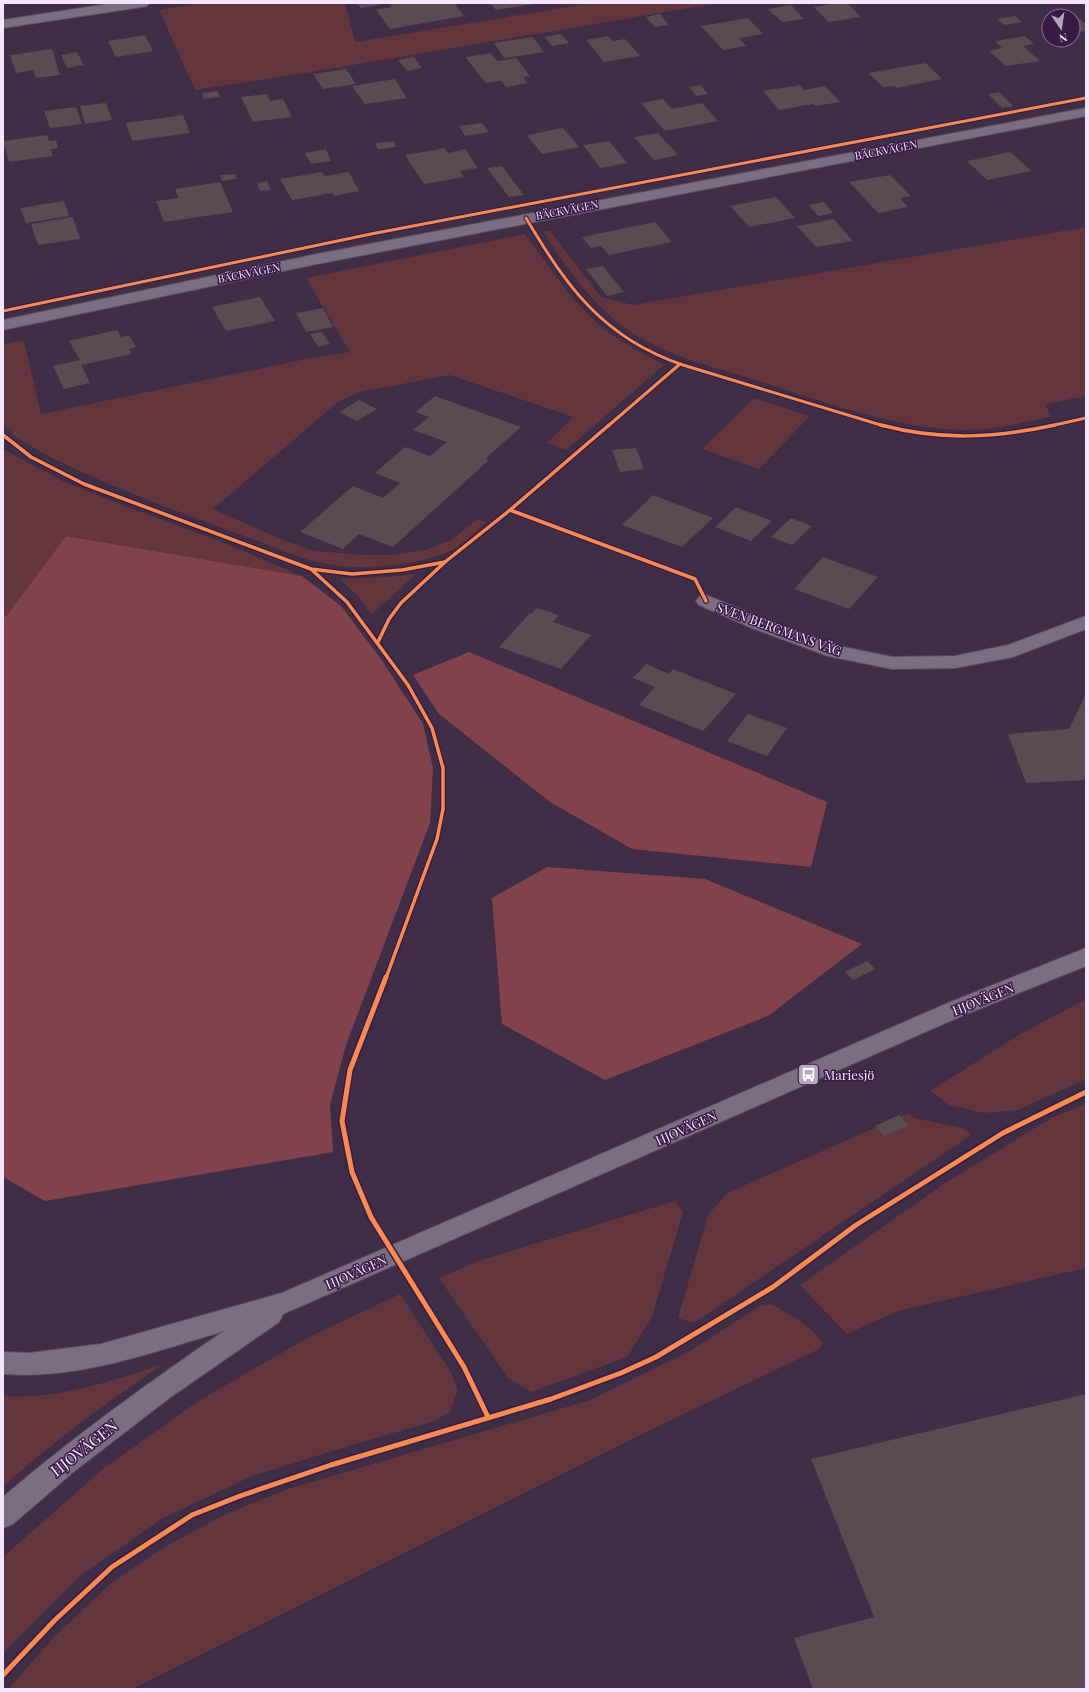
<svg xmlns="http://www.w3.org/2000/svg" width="1089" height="1692" font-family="'Playfair Display',serif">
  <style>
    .green { fill: #62363c }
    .forest { fill: #82424b }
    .building { fill: #594b4f }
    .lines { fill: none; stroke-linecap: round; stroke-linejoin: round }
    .minor-casing { stroke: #5c4d61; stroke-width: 2 }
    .secondary-casing { stroke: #5c4d61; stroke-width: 2 }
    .minor { fill: #7b6e81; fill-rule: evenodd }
    .secondary { fill: #7b6e81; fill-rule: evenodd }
    .cycleway-far2-casing { stroke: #391946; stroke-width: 5 }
    .cycleway-far1-casing { stroke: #391946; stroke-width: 6 }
    .cycleway-casing { stroke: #391946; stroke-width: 8 }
    .cycleway-far2 { stroke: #f68b52; stroke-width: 3 }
    .cycleway-far1 { stroke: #f68b52; stroke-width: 3.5 }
    .cycleway { stroke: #f68b52; stroke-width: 5 }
    .labels { text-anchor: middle; stroke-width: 3; stroke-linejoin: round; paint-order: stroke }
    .far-street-label { font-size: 11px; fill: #f6e6fd; stroke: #391946 }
    .street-label { font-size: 13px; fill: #f6e6fd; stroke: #391946 }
    .poi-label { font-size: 13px; fill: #f6e6fd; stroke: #391946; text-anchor: start }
    .near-street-label { font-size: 16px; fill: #f6e6fd; stroke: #391946 }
  </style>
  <rect width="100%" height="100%" fill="#3f2e46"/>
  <!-- green -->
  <g class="green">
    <path d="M 200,3 L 345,3 L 355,42 L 592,3 L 718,3 L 312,72 L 195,90 L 159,10 Z"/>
    <path d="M 1086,227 L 1086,396 L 1046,404 L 1050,417 C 1021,423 991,431 961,430 C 891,427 824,402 759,381 C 713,367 662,355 622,326 C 590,301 565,266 543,231 L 550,231 L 601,297 L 633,305 Z"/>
    <path d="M 525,234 C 548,265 570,299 599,325 C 618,341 643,353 664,365 L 566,450 L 547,443 L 573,417 L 450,375 L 360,392 L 338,402 L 213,509 L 280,539 L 315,551 L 364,555 L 391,555 L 425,550 L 451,540 L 478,519 L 486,522 C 475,532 462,546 448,552 C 416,565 374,569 340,566 C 331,565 321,563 313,561 C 295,556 276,548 258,541 C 217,526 18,456 3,423 C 0,416 3,357 3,344 L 24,340 L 41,414 L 306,359 L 350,352 L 306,278 Z"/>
    <path d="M 754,398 L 810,416 L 759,469 L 702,449 Z"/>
    <path d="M 3,449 L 64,482 L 125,506 L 217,540 L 302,576 L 66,536 L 7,615 L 3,618 Z"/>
    <path d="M 416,574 L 371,615 L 357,595 L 339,579 L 388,577 Z"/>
    <path d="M 1086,999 L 1086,1079 L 1018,1110 L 983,1113 L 949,1105 L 930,1091 L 1022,1033 Z"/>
    <path d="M 1086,1104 L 1086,1268 L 898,1311 L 847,1334 L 800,1285 L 945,1183 L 1053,1117 Z"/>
    <path d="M 909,1113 L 914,1118 L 963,1128 L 971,1135 L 694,1323 L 678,1318 L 708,1215 L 727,1193 Z"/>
    <path d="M 675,1201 L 683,1212 L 652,1317 L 627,1357 L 531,1392 L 508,1378 L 439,1278 L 478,1261 Z"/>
    <path d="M 400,1294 L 451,1372 L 458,1390 L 450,1412 L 432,1422 L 355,1444 L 252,1476 L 163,1518 L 80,1576 L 3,1653 L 3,1557 L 104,1468 L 200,1400 L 309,1337 Z"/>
    <path d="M 772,1304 C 789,1315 811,1325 823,1343 L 819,1349 L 640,1435 L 132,1689 L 8,1689 L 55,1636 L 110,1584 L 166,1546 L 226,1514 L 288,1489 L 590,1400 L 688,1352 L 760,1306 Z"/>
    <path d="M 163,1364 C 108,1402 53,1441 3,1487 L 3,1396 C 58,1400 111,1381 163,1364 Z"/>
  </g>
  <!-- forest -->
  <g class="forest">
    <path d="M 66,536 L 302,576 L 341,606 L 383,662 L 423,724 L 433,768 L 430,823 L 346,1045 L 330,1105 L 333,1152 L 45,1201 L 3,1177 L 3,618 L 7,615 Z"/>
    <path d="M 469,652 L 827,802 L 811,867 L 632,849 L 550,802 L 439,714 L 413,675 Z"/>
    <path d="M 547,867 L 705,879 L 862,944 L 768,1016 L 605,1080 L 502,1024 L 492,898 Z"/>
  </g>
  <!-- building -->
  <g class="building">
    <path d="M 357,3 L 379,3 L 380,5 L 361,8 Z"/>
    <path d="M 397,3 L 454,3 L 464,16 L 390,29 L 376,10 L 392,7 L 390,4 Z"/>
    <path d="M 490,3 L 534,3 L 534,4 L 496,10 Z"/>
    <path d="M 837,3 L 847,3 L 861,17 L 829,22 L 814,7 Z"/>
    <path d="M 791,5 L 804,19 L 782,22 L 768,9 Z"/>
    <path d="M 660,14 L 669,25 L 655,27 L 646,17 Z"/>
    <path d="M 1015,16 L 1022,22 L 1004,25 L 997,19 Z"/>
    <path d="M 1076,16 L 1086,24 L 1086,31 L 1073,33 L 1073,17 Z"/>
    <path d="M 748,18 L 763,34 L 739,38 L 746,46 L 723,50 L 701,26 Z"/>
    <path d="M 561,34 L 569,43 L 552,46 L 544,37 Z"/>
    <path d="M 145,35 L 153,51 L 116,57 L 108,41 Z"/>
    <path d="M 608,36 L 613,41 L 625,39 L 640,56 L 604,62 L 586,40 Z"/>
    <path d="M 1025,36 L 1034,44 L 1023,46 L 1040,61 L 1006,66 L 989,51 L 1002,48 L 995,41 Z"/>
    <path d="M 533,37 L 544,52 L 504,58 L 494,43 Z"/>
    <path d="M 52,49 L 60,75 L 36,78 L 33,70 L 16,73 L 10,55 Z"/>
    <path d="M 77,52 L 84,65 L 67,68 L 61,55 Z"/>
    <path d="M 491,53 L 497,61 L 516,58 L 530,76 L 523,77 L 528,83 L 506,87 L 501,81 L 486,83 L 465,57 Z"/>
    <path d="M 414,57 L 422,68 L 407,71 L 398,60 Z"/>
    <path d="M 926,63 L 942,79 L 896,88 L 895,86 L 883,87 L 868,73 Z"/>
    <path d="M 346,69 L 356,84 L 323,89 L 313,74 Z"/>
    <path d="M 395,79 L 407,98 L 365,104 L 352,86 Z"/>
    <path d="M 701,85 L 708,94 L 696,96 L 689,87 Z"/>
    <path d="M 800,85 L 804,90 L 825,86 L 840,102 L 816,106 L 813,104 L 779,110 L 763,91 Z"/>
    <path d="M 218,91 L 220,97 L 204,99 L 202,93 Z"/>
    <path d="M 999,92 L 1013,106 L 1002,108 L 988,94 Z"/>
    <path d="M 267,94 L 270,101 L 283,99 L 292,117 L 253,122 L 241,97 Z"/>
    <path d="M 663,99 L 672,109 L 702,103 L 718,121 L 665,131 L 641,103 Z"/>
    <path d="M 106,103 L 112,120 L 85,124 L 80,106 Z"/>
    <path d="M 76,107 L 82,124 L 50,128 L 44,111 Z"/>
    <path d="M 183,115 L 190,133 L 132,141 L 126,123 Z"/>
    <path d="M 482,123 L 489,132 L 465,136 L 459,126 Z"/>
    <path d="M 563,128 L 579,147 L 542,154 L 527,135 Z"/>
    <path d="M 658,133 L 678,155 L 654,160 L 634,137 Z"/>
    <path d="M 47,135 L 49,141 L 56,140 L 58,148 L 51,149 L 53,156 L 9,162 L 3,141 Z"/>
    <path d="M 394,141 L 396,147 L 378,149 L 375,143 Z"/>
    <path d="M 609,141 L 627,163 L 600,168 L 583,145 Z"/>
    <path d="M 445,148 L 448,153 L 465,149 L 478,168 L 460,171 L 464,177 L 424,184 L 405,155 Z"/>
    <path d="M 326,149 L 331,161 L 311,164 L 305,153 Z"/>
    <path d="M 1010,152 L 1032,171 L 987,180 L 967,161 Z"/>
    <path d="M 502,166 L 524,195 L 509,197 L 487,168 Z"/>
    <path d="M 322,172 L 325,176 L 349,172 L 359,191 L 334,196 L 332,193 L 292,200 L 280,179 Z"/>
    <path d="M 235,174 L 237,179 L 222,181 L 220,175 Z"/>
    <path d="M 890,175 L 911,196 L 900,198 L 908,207 L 878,213 L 849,182 Z"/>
    <path d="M 267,181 L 271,190 L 260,191 L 257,183 Z"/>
    <path d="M 220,182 L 233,212 L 164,222 L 156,201 L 179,198 L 175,189 Z"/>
    <path d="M 776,197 L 795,218 L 749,227 L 730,206 Z"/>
    <path d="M 64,201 L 69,216 L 26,223 L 20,208 Z"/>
    <path d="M 824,202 L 833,213 L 818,216 L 809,205 Z"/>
    <path d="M 73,217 L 80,239 L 38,245 L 31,224 Z"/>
    <path d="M 834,219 L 853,241 L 816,247 L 797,226 Z"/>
    <path d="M 655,222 L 672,242 L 609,255 L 601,246 L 591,248 L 582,237 Z"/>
    <path d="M 603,266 L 624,292 L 607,296 L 586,269 Z"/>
    <path d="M 260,297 L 275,321 L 226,331 L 212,307 Z"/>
    <path d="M 323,308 L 333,327 L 306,332 L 296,313 Z"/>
    <path d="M 117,330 L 121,337 L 129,335 L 136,347 L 129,349 L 132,354 L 81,365 L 90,383 L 64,389 L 53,366 L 80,360 L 69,341 Z"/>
    <path d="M 322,332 L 330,344 L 318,347 L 310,334 Z"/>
    <path d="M 435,396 L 521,427 L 485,459 L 489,460 L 393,547 L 359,534 L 343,549 L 300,532 L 353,486 L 383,498 L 400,483 L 375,473 L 405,447 L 430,456 L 447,442 L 413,430 L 429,417 L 416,412 Z"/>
    <path d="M 359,400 L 377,409 L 357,421 L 339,412 Z"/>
    <path d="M 636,448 L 644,469 L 620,472 L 612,450 Z"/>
    <path d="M 653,495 L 713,518 L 682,547 L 622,525 Z"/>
    <path d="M 736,507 L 772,521 L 751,541 L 715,527 Z"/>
    <path d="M 791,518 L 812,526 L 792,545 L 771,537 Z"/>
    <path d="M 823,557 L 878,577 L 849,609 L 794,589 Z"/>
    <path d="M 537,608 L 559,615 L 553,622 L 591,635 L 561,669 L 499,647 L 530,613 L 531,614 Z"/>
    <path d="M 646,664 L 669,674 L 673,669 L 736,694 L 703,731 L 639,705 L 655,687 L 633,678 Z"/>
    <path d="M 1085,696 L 1086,697 L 1086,780 L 1026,783 L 1008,734 L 1069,729 Z"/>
    <path d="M 748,714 L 787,728 L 767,756 L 727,741 Z"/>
    <path d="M 867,961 L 875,969 L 853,980 L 845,972 Z"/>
    <path d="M 899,1115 L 908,1126 L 884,1136 L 875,1126 Z"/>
    <path d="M 1086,1394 L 1086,1689 L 813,1689 L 794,1638 L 874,1617 L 811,1459 Z"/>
  </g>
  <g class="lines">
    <defs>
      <g id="minor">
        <path d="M 114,3 L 149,3 L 147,6 L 142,7 L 3,28 L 3,20 Z"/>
        <path d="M 1086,108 L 1086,116 L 317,264 L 3,330 L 3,320 L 317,254 Z"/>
        <path d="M 706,595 L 766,620 L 839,646 L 892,657 L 955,656 L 1008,645 L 1086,616 L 1086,629 L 1013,657 L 955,668 L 892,669 L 828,656 L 752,628 L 699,605 L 696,601 L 699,597 Z"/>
      </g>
      <path id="secondary" d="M 1086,948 L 1086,966 L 964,1015 L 283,1314 L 279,1322 L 168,1399 L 72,1473 L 13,1524 L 3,1528 L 3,1497 C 73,1437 148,1383 224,1331 C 153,1352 78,1380 3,1374 L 3,1352 L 29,1353 L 101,1344 L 282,1293 L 948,1003 Z"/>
    </defs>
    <!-- minor casing -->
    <use href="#minor" class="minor-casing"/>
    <!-- secondary casing -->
    <use href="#secondary" class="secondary-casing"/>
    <!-- minor -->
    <use href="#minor" class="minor"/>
    <!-- secondary -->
    <use href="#secondary" class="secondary"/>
    <defs>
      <g id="cycleway-far2">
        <path d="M 526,218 C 567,287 603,338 683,365 L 884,426"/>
        <path d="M 3,311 L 371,234 L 1086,98"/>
        <path d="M 608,426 L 680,364"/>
        <path d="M 1050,426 L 1086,418"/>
      </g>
      <g id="cycleway-far1">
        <path d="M 881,425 C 941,441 995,438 1055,425"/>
        <path d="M 3,435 L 31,457 L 84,484 L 311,569 L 352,574 L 402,570 L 445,562"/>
        <path d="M 510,510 L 695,579 L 706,601"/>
        <path d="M 311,569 L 347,602 L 408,685 L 432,728 L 443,768 L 443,809 L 437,839 L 386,978"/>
        <path d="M 378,642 L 389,619 L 401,603 L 445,562 L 510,510 L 609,425"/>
      </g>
      <g id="cycleway">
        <path d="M 386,977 L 350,1070 L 342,1121 L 352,1172 L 371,1217 L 464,1367 L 488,1417"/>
        <path d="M 3,1675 L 55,1620 L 112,1567 L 192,1515 L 240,1496 L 331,1465 L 551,1399 L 621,1373 L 656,1357 L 773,1287 L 856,1225 L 1003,1133 L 1086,1092"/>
      </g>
    </defs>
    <!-- cycleway-far2 casing -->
    <use href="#cycleway-far2" class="cycleway-far2-casing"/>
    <!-- cycleway-far1 casing -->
    <use href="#cycleway-far1" class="cycleway-far1-casing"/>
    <!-- cycleway casing -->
    <use href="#cycleway" class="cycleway-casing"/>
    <!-- cycleway-far2 -->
    <use href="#cycleway-far2" class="cycleway-far2"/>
    <!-- cycleway-far1 -->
    <use href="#cycleway-far1" class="cycleway-far1"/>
    <!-- cycleway -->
    <use href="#cycleway" class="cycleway"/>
  </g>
  <!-- icons -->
  <defs>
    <symbol id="bus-square" viewBox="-11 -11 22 22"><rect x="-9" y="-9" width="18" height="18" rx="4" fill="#b6a6bd" stroke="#391946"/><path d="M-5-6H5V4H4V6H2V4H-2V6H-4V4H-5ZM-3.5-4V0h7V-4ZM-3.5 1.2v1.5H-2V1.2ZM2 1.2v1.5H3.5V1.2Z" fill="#fff"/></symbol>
  </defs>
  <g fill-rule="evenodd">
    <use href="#bus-square" x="796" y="1062" width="25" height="25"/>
  </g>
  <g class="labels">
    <!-- far-street labels -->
    <g class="far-street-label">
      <text transform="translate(886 150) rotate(-11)" y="4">BÄCKVÄGEN</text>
      <text transform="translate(567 210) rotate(-11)" y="4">BÄCKVÄGEN</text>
      <text transform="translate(249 273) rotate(-11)" y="4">BÄCKVÄGEN</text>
    </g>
    <!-- street labels -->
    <g class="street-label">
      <text transform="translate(779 629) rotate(20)" y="5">SVEN BERGMANS VÄG</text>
      <text transform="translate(983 999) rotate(-22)" y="5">HJOVÄGEN</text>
      <text transform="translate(686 1128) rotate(-24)" y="5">HJOVÄGEN</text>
      <text transform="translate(356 1272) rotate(-24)" y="5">HJOVÄGEN</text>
    </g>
    <!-- poi labels -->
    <g class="poi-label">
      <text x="824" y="1080">Mariesjö</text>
    </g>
    <!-- near-street labels -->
    <g class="near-street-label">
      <text transform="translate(84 1448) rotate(-38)" y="6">HJOVÄGEN</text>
    </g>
  </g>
  <!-- border -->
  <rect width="1089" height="1692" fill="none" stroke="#f6e6fd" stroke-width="8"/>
  <!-- north arrow -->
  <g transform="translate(1061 28) rotate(167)"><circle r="19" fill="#391946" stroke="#856b8f"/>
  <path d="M0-3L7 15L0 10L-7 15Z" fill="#b6a6bd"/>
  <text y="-6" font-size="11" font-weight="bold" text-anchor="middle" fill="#f6e6fd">N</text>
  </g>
</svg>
